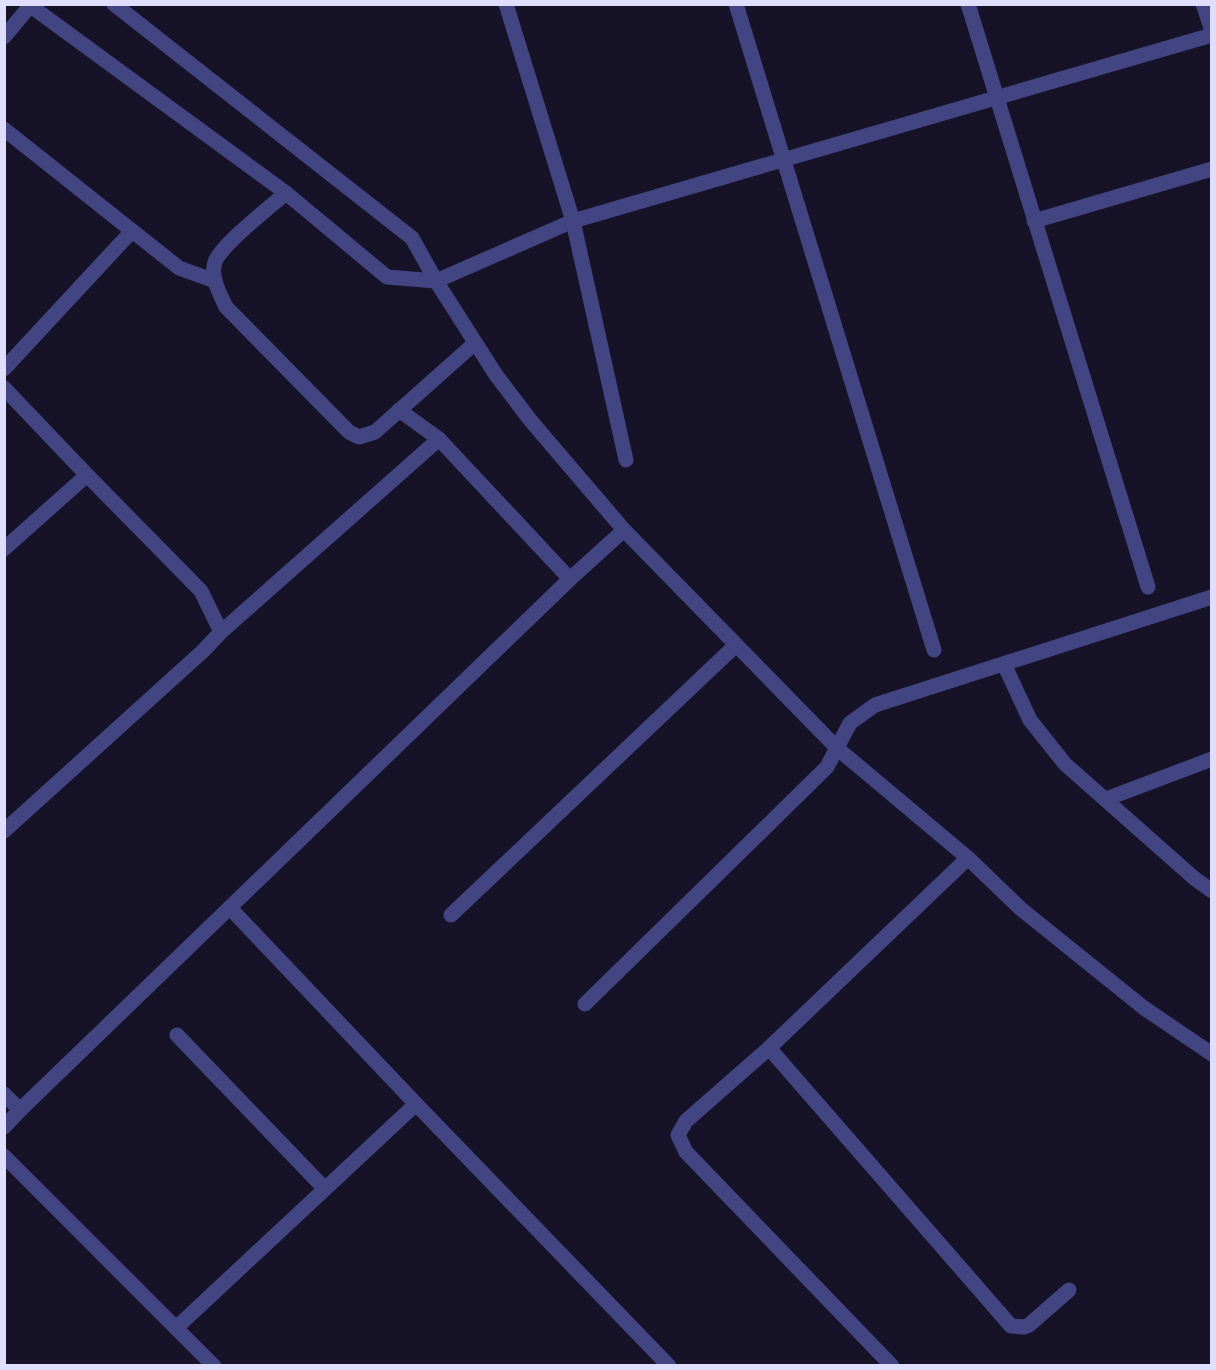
<svg xmlns="http://www.w3.org/2000/svg" width="1216" height="1370" font-family="'DejaVu Sans',sans-serif">
  <style>
    .lines { fill: none; stroke-linecap: round; stroke-linejoin: round }
    .street { stroke: #434482; stroke-width: 15 }
  </style>
  <rect width="100%" height="100%" fill="#161328"/>
  <g class="lines">
    <!-- street -->
    <g class="street">
      <path d="M 28,4 L 286,193 L 387,277 L 436,281 L 573,221 L 1212,35"/>
      <path d="M 114,4 L 412,238 L 436,281 L 496,375 L 531,421 L 624,530 L 838,749 L 968,858 L 1021,909 L 1144,1008 L 1212,1054"/>
      <path d="M 506,4 L 573,221 L 626,460"/>
      <path d="M 736,4 L 934,650"/>
      <path d="M 968,4 L 1148,587"/>
      <path d="M 1203,4 L 1212,31"/>
      <path d="M 4,37 L 30,6"/>
      <path d="M 4,129 L 179,268 L 215,281"/>
      <path d="M 286,193 C 271,206 221,245 215,262 C 210,277 220,294 226,307 L 349,432 L 359,437 L 375,432 L 475,343"/>
      <path d="M 1034,221 L 1212,169"/>
      <path d="M 4,369 L 132,231"/>
      <path d="M 4,388 L 87,475 L 201,591 L 221,632"/>
      <path d="M 399,410 L 439,439 L 570,579"/>
      <path d="M 4,549 L 87,475"/>
      <path d="M 1004,664 L 1030,720 L 1065,764 L 1194,878 L 1212,891"/>
      <path d="M 1106,799 L 1212,759"/>
      <path d="M 4,831 L 203,651 L 221,632 L 439,439"/>
      <path d="M 231,909 L 416,1104 L 669,1366"/>
      <path d="M 451,915 L 736,645"/>
      <path d="M 585,1004 L 827,767 L 850,723 L 875,705 L 1212,597"/>
      <path d="M 177,1035 L 325,1189"/>
      <path d="M 769,1048 L 1011,1326 L 1024,1327 L 1029,1325 L 1069,1290"/>
      <path d="M 4,1094 L 20,1110"/>
      <path d="M 4,1127 L 20,1110 L 570,579 L 624,530"/>
      <path d="M 4,1156 L 214,1366"/>
      <path d="M 176,1328 L 416,1104"/>
      <path d="M 892,1366 L 686,1152 L 678,1135 L 686,1121 L 769,1048 L 968,858"/>
    </g>
  </g>
  <!-- border -->
  <rect width="1216" height="1370" fill="none" stroke="#dfdefc" stroke-width="12"/>
</svg>
